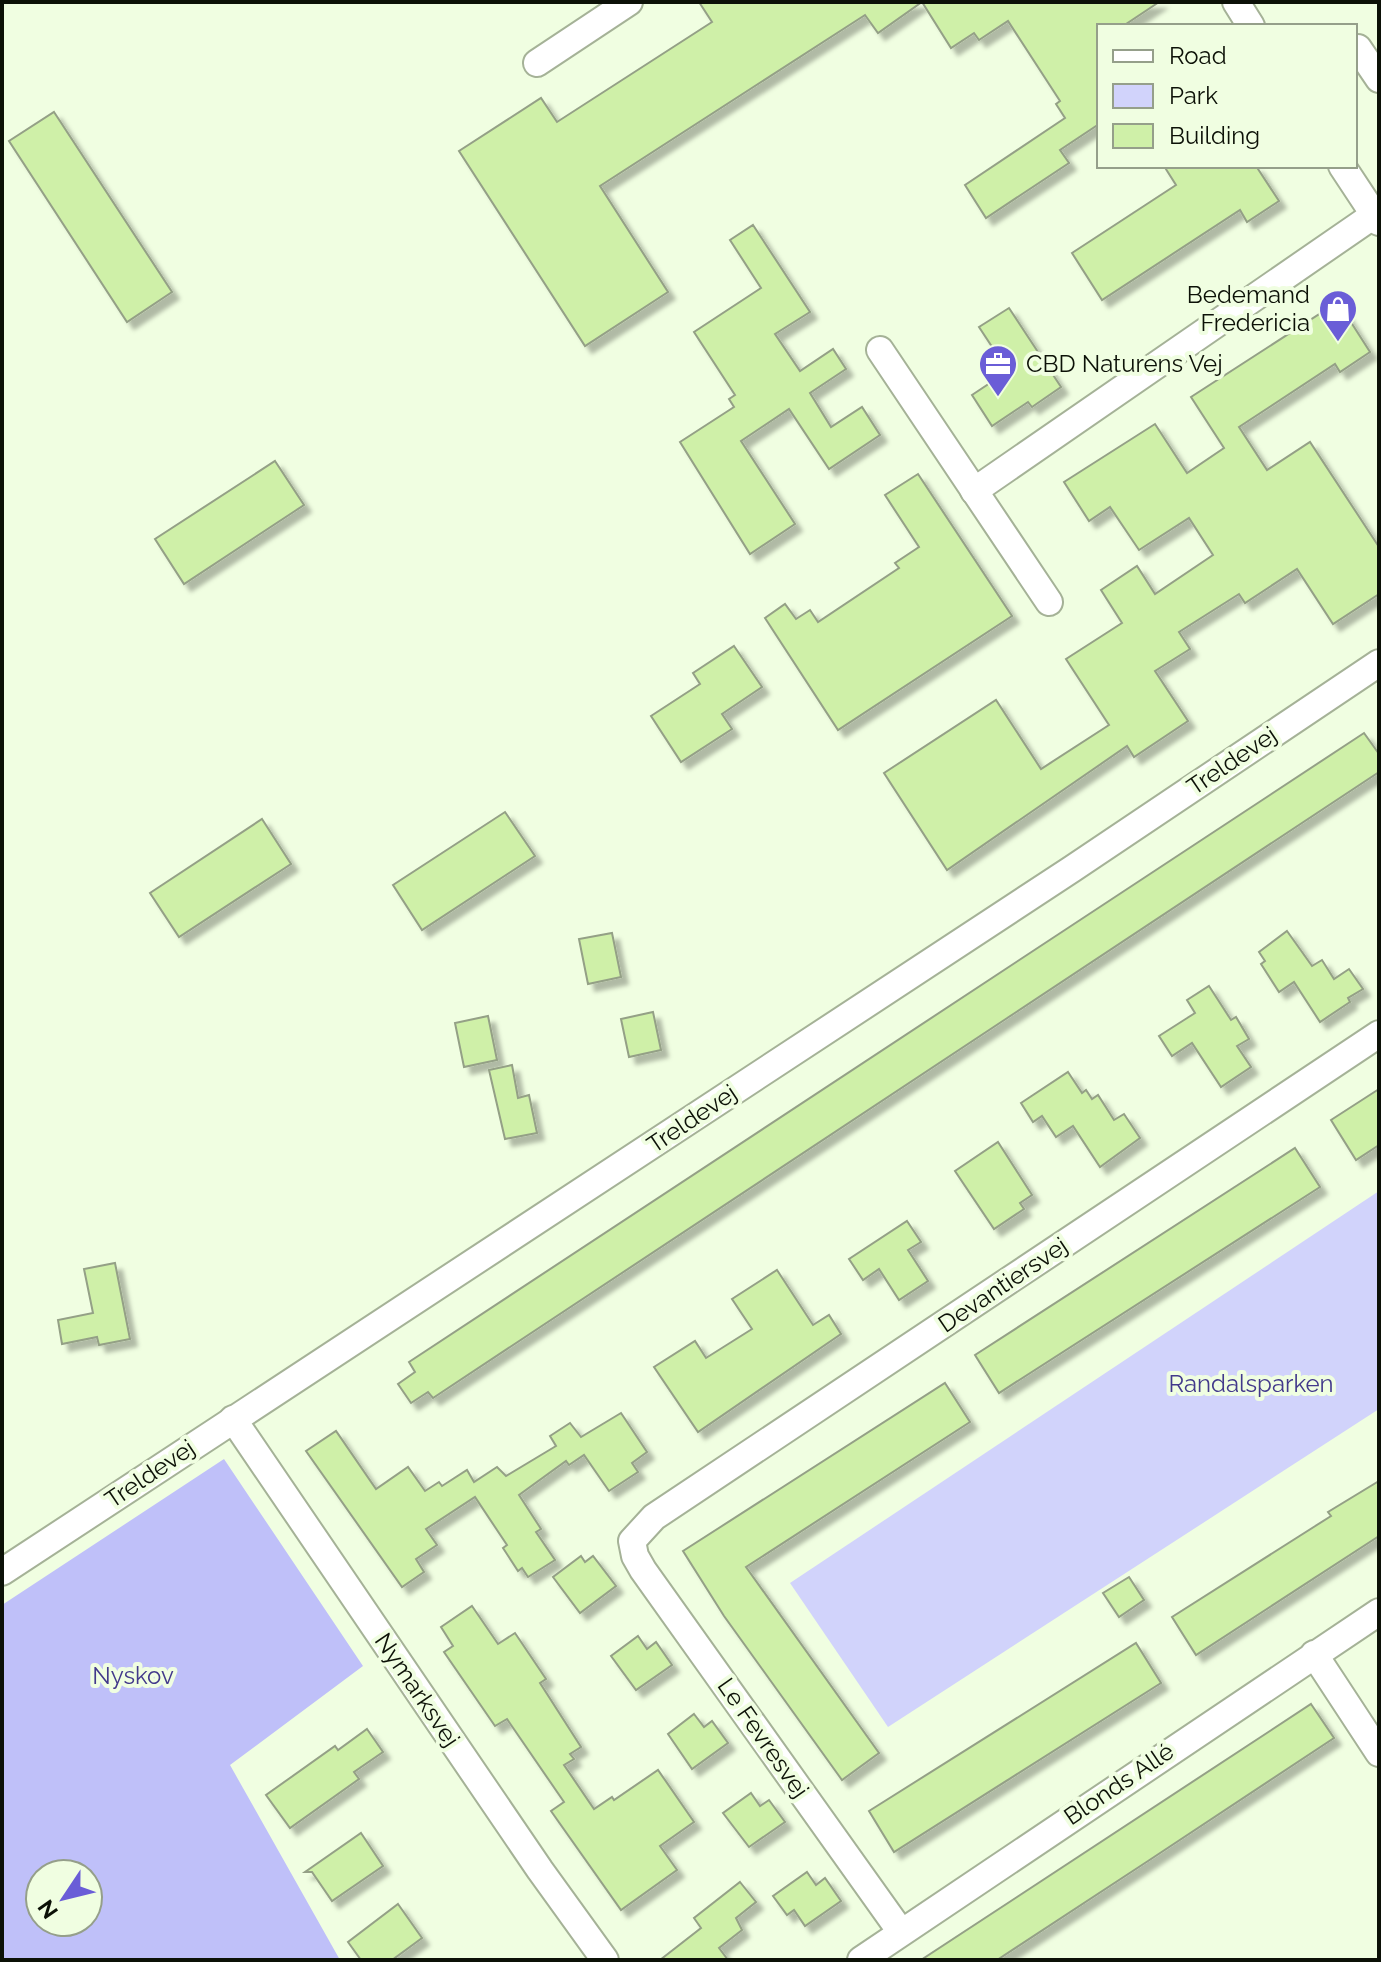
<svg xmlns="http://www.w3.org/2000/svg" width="1381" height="1962" font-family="Raleway,sans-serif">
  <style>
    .green { fill: #d1d3fb }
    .forest { fill: #bfc0f9; fill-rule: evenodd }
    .building { fill: #cff0a8; stroke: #94a086; stroke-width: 2; filter: url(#shadow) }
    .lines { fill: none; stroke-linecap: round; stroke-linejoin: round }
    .minor-casing { stroke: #a5b297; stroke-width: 30 }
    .minor { stroke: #fff; stroke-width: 26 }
    .labels { text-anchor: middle; stroke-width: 8; stroke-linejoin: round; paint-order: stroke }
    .poi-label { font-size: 24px; fill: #0c1107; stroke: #f0fee1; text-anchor: end }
    .street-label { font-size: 24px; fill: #0c1107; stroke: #f0fee1 }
    .park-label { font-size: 24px; fill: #42398b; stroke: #f0fee1 }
  </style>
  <defs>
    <filter id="shadow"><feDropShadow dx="7" dy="7" stdDeviation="2" flood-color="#0004"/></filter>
  </defs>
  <rect width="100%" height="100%" fill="#f0fee1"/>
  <!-- green -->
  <path class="green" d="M 1379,1191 L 1379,1409 L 888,1727 L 790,1583 Z"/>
  <!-- forest -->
  <path class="forest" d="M 224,1459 L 363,1666 L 230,1765 L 340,1960 L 2,1960 L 2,1605 ZM 40,1874 L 88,1874 L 88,1922 L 40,1922 Z"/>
  <!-- building -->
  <g class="building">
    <path d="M 699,2 L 1159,2 L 1123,26 L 1099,26 L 1099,124 L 1060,150 L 1069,163 L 986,218 L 965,185 L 1065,118 L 1056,104 L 1060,101 L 1008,21 L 979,40 L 974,33 L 951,48 L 922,2 L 878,33 L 865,15 L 600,186 L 668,292 L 585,346 L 459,151 L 541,98 L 557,122 L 712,22 Z"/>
    <path d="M 54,112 L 172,292 L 127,322 L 9,141 Z"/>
    <path d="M 1164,166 L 1256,166 L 1279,201 L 1247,222 L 1240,210 L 1102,300 L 1072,253 L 1176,185 Z"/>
    <path d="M 753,225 L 810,312 L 775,334 L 800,371 L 833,349 L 846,369 L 810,393 L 831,427 L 862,407 L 880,435 L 829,469 L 789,409 L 741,441 L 795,524 L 750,554 L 680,442 L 734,407 L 729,399 L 735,395 L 694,332 L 761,288 L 730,240 Z"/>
    <path d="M 1338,302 L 1370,352 L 1340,372 L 1335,364 L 1239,427 L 1267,470 L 1310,442 L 1379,547 L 1379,594 L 1333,624 L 1297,569 L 1245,603 L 1239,594 L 1179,632 L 1190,649 L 1155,671 L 1188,721 L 1134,757 L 1127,746 L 947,870 L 884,773 L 996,700 L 1041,769 L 1109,725 L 1066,659 L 1122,623 L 1101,590 L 1137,566 L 1155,594 L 1213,555 L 1189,518 L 1139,550 L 1110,507 L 1089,521 L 1064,482 L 1155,424 L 1187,473 L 1224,448 L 1191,397 Z"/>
    <path d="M 1009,308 L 1061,387 L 1032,407 L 1028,402 L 992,426 L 972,395 L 1008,371 L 979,327 Z"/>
    <path d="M 275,461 L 304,505 L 184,584 L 155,539 Z"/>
    <path d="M 918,474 L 1012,616 L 838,730 L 765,618 L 785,604 L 796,619 L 810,610 L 818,622 L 899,568 L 895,563 L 919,547 L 885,495 Z"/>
    <path d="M 734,646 L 762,687 L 722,714 L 732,729 L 681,762 L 651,716 L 700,684 L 693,673 Z"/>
    <path d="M 1364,733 L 1379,754 L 1379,772 L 433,1398 L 428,1392 L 411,1403 L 398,1384 L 415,1372 L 409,1362 Z"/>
    <path d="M 505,812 L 535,856 L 422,930 L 393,885 Z"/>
    <path d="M 262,819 L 291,864 L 179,937 L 150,893 Z"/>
    <path d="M 1287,931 L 1312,966 L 1322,960 L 1334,979 L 1349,969 L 1363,989 L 1348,998 L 1350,1002 L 1320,1022 L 1294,982 L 1279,992 L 1261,964 L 1265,961 L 1259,952 Z"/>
    <path d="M 612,933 L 621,977 L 588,984 L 579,939 Z"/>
    <path d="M 1209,986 L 1231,1020 L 1236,1017 L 1249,1039 L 1237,1046 L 1251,1067 L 1221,1087 L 1192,1043 L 1172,1056 L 1159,1036 L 1195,1013 L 1187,1000 Z"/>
    <path d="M 653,1012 L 661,1050 L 629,1057 L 621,1019 Z"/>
    <path d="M 488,1016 L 497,1060 L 464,1067 L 455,1023 Z"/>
    <path d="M 512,1065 L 518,1098 L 529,1095 L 537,1133 L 505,1139 L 489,1070 Z"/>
    <path d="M 1068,1072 L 1082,1093 L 1086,1090 L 1092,1099 L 1098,1095 L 1114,1120 L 1124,1114 L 1140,1138 L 1100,1167 L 1073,1126 L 1056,1137 L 1042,1116 L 1033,1122 L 1021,1103 Z"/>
    <path d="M 1379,1089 L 1379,1145 L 1356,1160 L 1331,1120 Z"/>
    <path d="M 998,1142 L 1032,1195 L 1020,1203 L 1024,1209 L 994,1229 L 955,1171 Z"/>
    <path d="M 1295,1148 L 1320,1187 L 999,1393 L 975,1355 Z"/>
    <path d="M 907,1221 L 921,1242 L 908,1250 L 928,1281 L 899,1300 L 879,1269 L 863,1280 L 849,1259 Z"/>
    <path d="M 115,1263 L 130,1339 L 99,1345 L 97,1337 L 62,1344 L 58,1320 L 93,1313 L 84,1269 Z"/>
    <path d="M 777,1270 L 813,1325 L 829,1315 L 841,1334 L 698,1432 L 654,1367 L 695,1341 L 706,1358 L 752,1329 L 732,1299 Z"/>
    <path d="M 945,1383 L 970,1422 L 746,1567 L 879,1753 L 842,1780 L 724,1616 L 683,1551 Z"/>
    <path d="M 621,1413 L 647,1452 L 632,1463 L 638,1472 L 609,1491 L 584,1455 L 569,1465 L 566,1461 L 519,1495 L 541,1529 L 536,1532 L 555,1560 L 528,1577 L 522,1568 L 518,1571 L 503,1548 L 507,1545 L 475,1497 L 426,1529 L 437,1545 L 416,1559 L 424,1572 L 402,1587 L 306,1451 L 336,1431 L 376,1489 L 408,1467 L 425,1491 L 439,1482 L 442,1486 L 467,1470 L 474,1482 L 497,1467 L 506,1476 L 556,1446 L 550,1436 L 570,1423 L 581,1437 Z"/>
    <path d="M 1379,1481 L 1379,1536 L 1196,1655 L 1172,1617 L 1331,1516 L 1328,1512 Z"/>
    <path d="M 581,1556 L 585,1562 L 593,1556 L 616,1586 L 580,1613 L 553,1577 Z"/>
    <path d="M 1129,1577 L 1144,1600 L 1119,1617 L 1103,1593 Z"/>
    <path d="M 472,1606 L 498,1644 L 515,1633 L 546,1679 L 540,1683 L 581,1747 L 570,1754 L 574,1759 L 564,1765 L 594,1809 L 612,1797 L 614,1800 L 658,1770 L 694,1822 L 660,1846 L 677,1870 L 621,1910 L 551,1811 L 564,1802 L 507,1719 L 495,1726 L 444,1652 L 453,1646 L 441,1627 Z"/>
    <path d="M 638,1636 L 647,1649 L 656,1642 L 672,1665 L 636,1690 L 611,1656 Z"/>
    <path d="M 1136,1643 L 1161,1683 L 894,1852 L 869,1811 Z"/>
    <path d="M 1311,1704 L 1334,1738 L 1148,1861 L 997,1960 L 921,1960 Z"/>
    <path d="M 694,1714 L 704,1727 L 712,1721 L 728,1743 L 692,1769 L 668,1734 Z"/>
    <path d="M 367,1729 L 383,1752 L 354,1772 L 359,1779 L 290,1828 L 266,1795 L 335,1746 L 338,1750 Z"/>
    <path d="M 751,1793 L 760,1806 L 769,1800 L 785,1822 L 749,1847 L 723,1813 Z"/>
    <path d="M 361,1833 L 383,1866 L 332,1901 L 312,1872 L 305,1872 Z"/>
    <path d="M 807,1872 L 816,1885 L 825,1878 L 841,1901 L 805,1926 L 794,1910 L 787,1915 L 773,1896 Z"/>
    <path d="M 740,1882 L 756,1902 L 736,1918 L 742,1930 L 719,1948 L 728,1960 L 660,1960 L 701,1928 L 694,1918 Z"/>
    <path d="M 398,1904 L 422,1938 L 392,1960 L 361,1960 L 348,1942 Z"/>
  </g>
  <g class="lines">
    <defs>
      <g id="minor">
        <path d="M 1236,2 L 1251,26"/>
        <path d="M 1358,48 L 1379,79"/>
        <path d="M 537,63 L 629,2"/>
        <path d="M 1342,166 L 1379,222"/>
        <path d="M 880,350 L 1049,602"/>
        <path d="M 974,491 L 1374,215"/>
        <path d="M 233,1419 L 540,1870 L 605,1960"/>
        <path d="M 2,1572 L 1072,869 L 1379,663"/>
        <path d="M 1314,1654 L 1379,1753"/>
        <path d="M 901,1932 L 643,1570 L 635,1556 L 632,1541 L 654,1517 L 1379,1034"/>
        <path d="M 861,1960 L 1379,1612"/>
      </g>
    </defs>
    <!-- minor casing -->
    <use href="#minor" class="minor-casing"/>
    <!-- minor -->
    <use href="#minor" class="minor"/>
  </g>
  <!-- icons -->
  <defs>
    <symbol id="shop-pin" viewBox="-11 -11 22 30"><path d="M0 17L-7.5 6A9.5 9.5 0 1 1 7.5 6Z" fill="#6a5dd7" stroke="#f0fee1"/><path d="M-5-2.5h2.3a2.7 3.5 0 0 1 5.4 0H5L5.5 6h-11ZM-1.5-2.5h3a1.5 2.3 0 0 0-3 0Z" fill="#fff"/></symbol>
    <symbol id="office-pin" viewBox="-11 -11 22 30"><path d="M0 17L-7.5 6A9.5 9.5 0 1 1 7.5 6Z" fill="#6a5dd7" stroke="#f0fee1"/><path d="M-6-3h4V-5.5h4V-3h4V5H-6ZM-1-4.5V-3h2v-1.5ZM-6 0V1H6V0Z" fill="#fff"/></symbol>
  </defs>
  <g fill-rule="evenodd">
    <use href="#shop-pin" x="1316" y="287" width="44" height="60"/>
    <use href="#office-pin" x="976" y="342" width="44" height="60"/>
  </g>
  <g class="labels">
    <!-- poi labels -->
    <g class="poi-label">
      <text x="1310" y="303">Bedemand<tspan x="1310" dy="28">Fredericia</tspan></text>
      <text x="1026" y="372" text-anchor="start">CBD Naturens Vej</text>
    </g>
    <!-- street labels -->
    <g class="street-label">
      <text transform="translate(1232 761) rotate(-34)" y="8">Treldevej</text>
      <text transform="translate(692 1119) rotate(-34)" y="8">Treldevej</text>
      <text transform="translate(1003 1285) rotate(-34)" y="8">Devantiersvej</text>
      <text transform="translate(150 1474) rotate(-34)" y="8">Treldevej</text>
      <text transform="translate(417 1690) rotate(56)" y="8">Nymarksvej</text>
      <text transform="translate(763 1738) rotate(55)" y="8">Le Fevresvej</text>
      <text transform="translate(1119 1784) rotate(-34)" y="8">Blonds Allé</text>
    </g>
    <!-- park labels -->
    <g class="park-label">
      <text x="1251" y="1392">Randalsparken</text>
      <text x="133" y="1684">Nyskov</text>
    </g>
  </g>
  <!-- border -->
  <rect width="1381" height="1962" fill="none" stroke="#0c1107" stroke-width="8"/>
  <!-- legend -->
  <rect x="1097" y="24" width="260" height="144" fill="#f0fee1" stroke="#959f8a" stroke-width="2"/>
  <rect x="1113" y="50" width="40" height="12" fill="#ffffff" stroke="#959f8a" stroke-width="2"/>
  <text x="1169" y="64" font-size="24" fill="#0c1107">Road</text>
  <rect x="1113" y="84" width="40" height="24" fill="#d1d3fb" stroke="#959f8a" stroke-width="2"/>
  <text x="1169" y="104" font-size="24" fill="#0c1107">Park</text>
  <rect x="1113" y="124" width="40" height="24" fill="#cff0a8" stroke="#959f8a" stroke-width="2"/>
  <text x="1169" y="144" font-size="24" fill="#0c1107">Building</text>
  <!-- north arrow -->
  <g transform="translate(64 1898) rotate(235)"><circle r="38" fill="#f0fee1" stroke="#959f8a" stroke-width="2"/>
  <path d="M0-6L14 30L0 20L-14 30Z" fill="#6a5dd7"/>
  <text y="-12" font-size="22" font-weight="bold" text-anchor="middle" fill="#0c1107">N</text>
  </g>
</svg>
